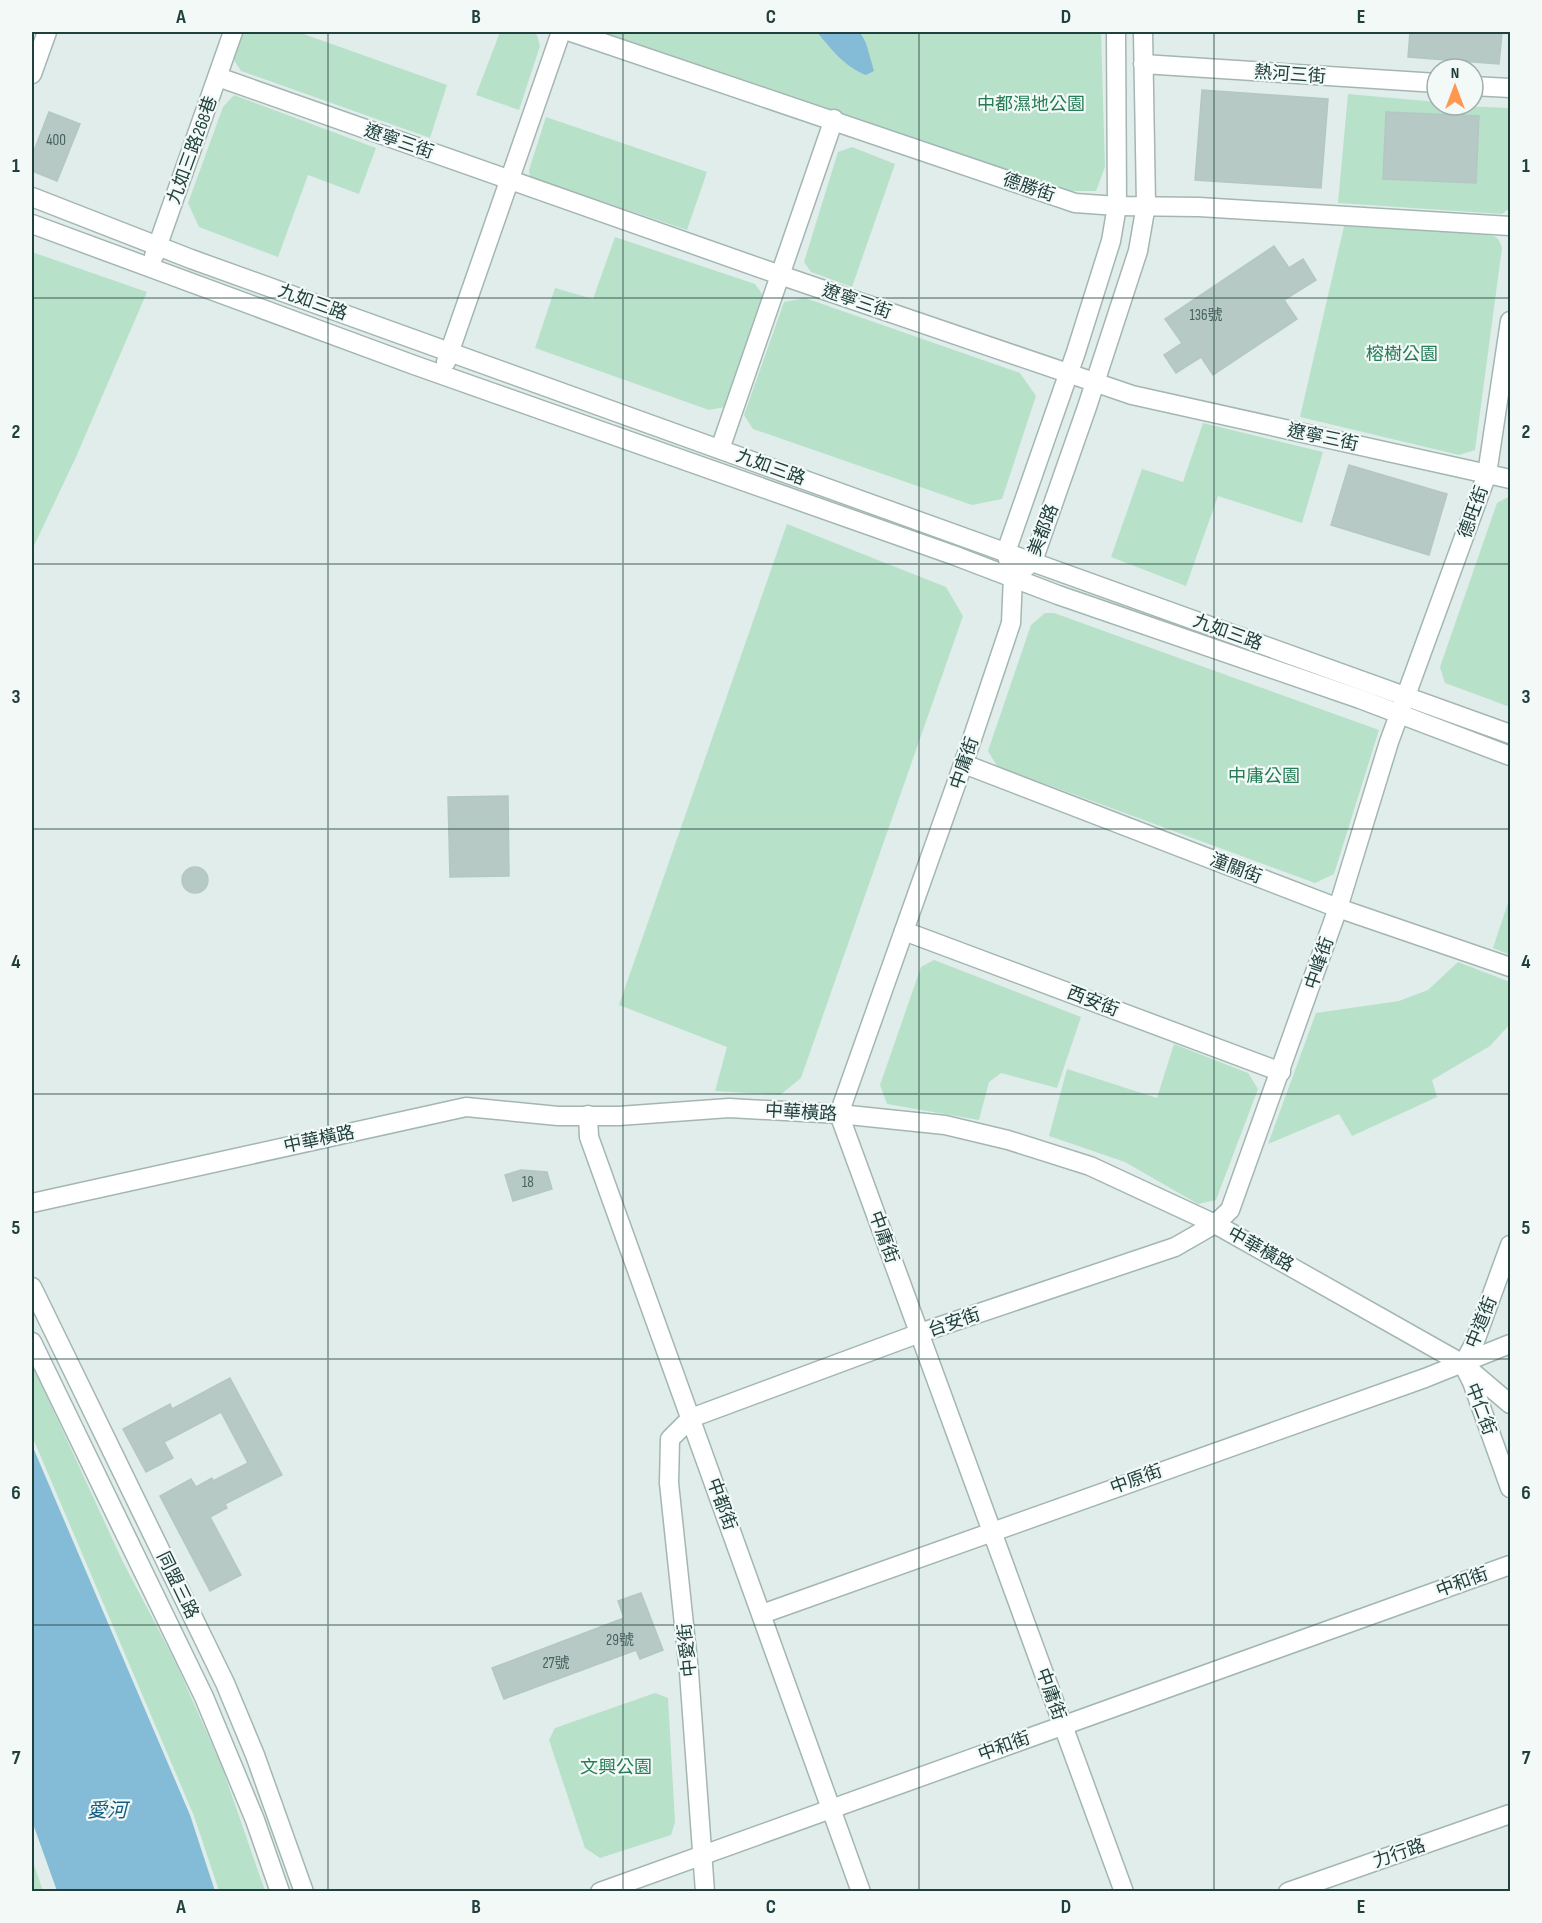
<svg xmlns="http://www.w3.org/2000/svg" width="1542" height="1923" font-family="'Sofia Sans Condensed','Noto Sans TC',sans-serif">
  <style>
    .green { fill: #b8e1ca }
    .water { fill: #84bcd8 }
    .building { fill: #b6c9c4; stroke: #b3c8c3; stroke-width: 1.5 }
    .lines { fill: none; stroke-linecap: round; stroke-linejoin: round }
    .minor-casing { stroke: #a3b6b3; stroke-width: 21 }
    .minor { stroke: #fff; stroke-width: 18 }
    .grid { fill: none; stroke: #20403d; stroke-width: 1.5; stroke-opacity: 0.55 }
    .labels { text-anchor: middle; stroke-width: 4.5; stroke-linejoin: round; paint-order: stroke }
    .number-label { font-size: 15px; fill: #46625f }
    .street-label { font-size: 18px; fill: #20403d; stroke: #f2f9f7 }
    .park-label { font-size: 18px; fill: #257c56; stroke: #f2f9f7 }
    .water-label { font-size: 20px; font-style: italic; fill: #135d83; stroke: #f2f9f7 }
    .neatline { fill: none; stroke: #20403d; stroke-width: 2 }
    .grid-label { font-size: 20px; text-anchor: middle; font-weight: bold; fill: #20403d }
  </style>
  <rect width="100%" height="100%" fill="#e1edea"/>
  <!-- green -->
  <g class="green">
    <path d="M 241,32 L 298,32 L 447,85 L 430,138 L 241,71 L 234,60 Z"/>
    <path d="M 500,32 L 530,32 L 537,35 L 540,46 L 519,110 L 476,95 Z"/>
    <path d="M 571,32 L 1101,32 L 1105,167 L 1096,191 L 1066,191 Z"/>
    <path d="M 1348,94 L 1437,102 L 1437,105 L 1510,108 L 1510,208 L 1502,214 L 1338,203 Z"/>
    <path d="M 234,95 L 376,148 L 359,194 L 308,175 L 278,257 L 199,227 L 188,203 L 223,107 Z"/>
    <path d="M 546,117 L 707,172 L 687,230 L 530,177 L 529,170 Z"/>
    <path d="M 852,147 L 895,164 L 852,287 L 811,272 L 804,262 L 838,152 Z"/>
    <path d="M 1345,222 L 1487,235 C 1497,236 1499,238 1502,248 L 1475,450 L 1459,455 L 1300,417 Z"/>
    <path d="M 615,237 L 755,284 L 765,298 L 725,407 L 709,410 L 535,348 L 555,288 L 593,299 Z"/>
    <path d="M 32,252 L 147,292 L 76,457 L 32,550 Z"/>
    <path d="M 805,298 L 1020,373 L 1036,396 L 1002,499 L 972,505 L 753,429 L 744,415 L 784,302 Z"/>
    <path d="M 1203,423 L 1323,452 L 1302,523 L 1218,496 L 1186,586 L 1111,557 L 1142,469 L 1183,482 Z"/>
    <path d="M 1510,496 L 1510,707 L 1445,683 L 1440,667 L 1497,503 Z"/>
    <path d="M 787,524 L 946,587 L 963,616 L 801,1078 L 780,1095 L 715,1091 L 727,1047 L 619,1005 Z"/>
    <path d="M 1045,613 L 1054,613 L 1379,730 L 1334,874 L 1315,883 L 997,766 L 988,751 L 1031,625 Z"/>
    <path d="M 1510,897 L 1510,955 L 1493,948 Z"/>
    <path d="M 934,960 L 1081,1017 L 1057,1088 L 1001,1073 L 989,1082 L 979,1120 L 887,1104 L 880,1085 L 921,967 Z"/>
    <path d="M 1458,962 L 1510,982 L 1510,1024 L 1490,1046 L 1432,1080 L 1437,1097 L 1352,1136 L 1339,1114 L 1268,1144 L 1316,1013 L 1399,1001 L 1428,990 Z"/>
    <path d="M 1174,1044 L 1248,1073 L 1258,1089 L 1216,1200 L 1198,1204 L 1125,1162 L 1049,1136 L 1067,1069 L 1157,1098 Z"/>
    <path d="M 32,1364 L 123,1562 L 176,1663 L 222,1767 L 265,1891 L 219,1891 L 194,1816 L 32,1436 Z"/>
    <path d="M 655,1693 L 668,1698 L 675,1822 L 671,1835 L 600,1858 L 585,1848 L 549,1740 L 555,1728 Z"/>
    <path d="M 32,1859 L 43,1891 L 32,1891 Z"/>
  </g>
  <!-- water -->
  <g class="water">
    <path d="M 817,32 L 860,32 L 866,43 L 874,71 L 866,75 C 845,67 831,49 817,32 Z"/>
    <path d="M 32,1445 L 190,1815 L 215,1891 L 57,1891 L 32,1821 Z"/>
  </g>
  <!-- building -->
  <g class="building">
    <path d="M 1410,32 L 1502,32 L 1499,64 L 1408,57 Z"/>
    <path d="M 1202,90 L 1328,99 L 1321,188 L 1195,180 Z"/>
    <path d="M 49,112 L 80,124 L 57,181 L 32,171 L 32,156 Z"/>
    <path d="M 1386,112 L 1479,116 L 1476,183 L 1383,179 Z"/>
    <path d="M 1274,246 L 1289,268 L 1303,259 L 1316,280 L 1284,300 L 1297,319 L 1213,375 L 1201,357 L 1176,373 L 1164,355 L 1182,343 L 1165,319 Z"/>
    <path d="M 1349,465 L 1447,494 L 1429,555 L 1331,525 Z"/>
    <path d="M 508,796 L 509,876 L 450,877 L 448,797 Z"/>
    <circle cx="195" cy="880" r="13"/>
    <path d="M 521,1170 L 547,1172 L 552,1189 L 513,1201 L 505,1175 Z"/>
    <path d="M 230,1378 L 282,1475 L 225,1504 L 227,1508 L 210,1517 L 241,1575 L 210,1591 L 160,1496 L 191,1479 L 196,1487 L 212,1478 L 213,1481 L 248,1463 L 221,1412 L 164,1442 L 173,1458 L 146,1472 L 123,1429 L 170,1404 L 172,1409 Z"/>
    <path d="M 641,1593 L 663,1650 L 640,1659 L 636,1650 L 504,1699 L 492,1668 L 624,1618 L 618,1601 Z"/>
  </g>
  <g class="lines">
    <defs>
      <g id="minor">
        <path d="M 571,32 L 1075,203 L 1117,206 L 1199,207 L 1510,226"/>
        <path d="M 1116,32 L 1117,206 L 1111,241 L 1076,352 L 1006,552 L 1013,577 L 1011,623 L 971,742 L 839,1114 L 1124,1892"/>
        <path d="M 1143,64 L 1437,83"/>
        <path d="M 32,74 L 47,32"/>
        <path d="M 218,77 L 780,275 L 1132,395 L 1510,479"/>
        <path d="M 1473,86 L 1510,88"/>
        <path d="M 32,197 L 191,259 L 1510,734"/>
        <path d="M 32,224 L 414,365 L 953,555 L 1058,595 L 1360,699 L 1510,756"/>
        <path d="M 154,256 L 233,32"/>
        <path d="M 446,362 L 561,32"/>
        <path d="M 720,449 L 834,119"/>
        <path d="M 1024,569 L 1033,561 L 1087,407 L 1138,251 L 1146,205 L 1143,32"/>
        <path d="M 964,764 L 1338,908 L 1510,967"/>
        <path d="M 904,931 L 1281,1072"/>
        <path d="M 588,1115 L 589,1137 L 861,1892"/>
        <path d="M 32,1203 L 466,1107 L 558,1116 L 619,1116 L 729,1108 L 839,1114 L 945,1125 L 1008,1140 L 1090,1166 L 1215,1224 L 1463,1364 L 1510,1404"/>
        <path d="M 1510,1245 L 1474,1344 L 1463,1364 L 1472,1382 L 1510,1488"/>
        <path d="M 32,1287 L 225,1683 L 255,1755 L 304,1892"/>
        <path d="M 32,1342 L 204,1697 L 255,1820 L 280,1892"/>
        <path d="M 762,1614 L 1425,1378 L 1510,1344"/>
        <path d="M 600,1892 L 1510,1565"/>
        <path d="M 705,1892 L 689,1672 L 669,1483 L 670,1439 L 691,1418 L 920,1333 L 1175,1247 L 1215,1224 L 1230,1210 L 1338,908 L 1389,742 L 1487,474 L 1510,321"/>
        <path d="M 1288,1892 L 1510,1814"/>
      </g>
    </defs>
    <!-- minor casing -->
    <use href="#minor" class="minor-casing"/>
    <!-- minor -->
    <use href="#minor" class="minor"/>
  </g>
  <!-- grid -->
  <path class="grid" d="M 328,32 L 328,1892M 623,32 L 623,1892M 919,32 L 919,1892M 1214,32 L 1214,1892M 32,298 L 1510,298M 32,564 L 1510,564M 32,829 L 1510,829M 32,1094 L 1510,1094M 32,1359 L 1510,1359M 32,1625 L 1510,1625"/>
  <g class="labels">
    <!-- number labels -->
    <g class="number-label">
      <text x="56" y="145">400</text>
      <text x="1206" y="320">136號</text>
      <text x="528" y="1187">18</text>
      <text x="620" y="1645">29號</text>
      <text x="556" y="1668">27號</text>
    </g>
    <!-- street labels -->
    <g class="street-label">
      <text transform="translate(1290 74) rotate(4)" y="6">熱河三街</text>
      <text transform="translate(399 141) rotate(19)" y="6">遼寧三街</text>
      <text transform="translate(192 150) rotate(-70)" y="6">九如三路268巷</text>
      <text transform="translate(1029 187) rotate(19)" y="6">德勝街</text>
      <text transform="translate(857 301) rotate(19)" y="6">遼寧三街</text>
      <text transform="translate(313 302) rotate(20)" y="6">九如三路</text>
      <text transform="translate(1323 437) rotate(12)" y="6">遼寧三街</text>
      <text transform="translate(771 467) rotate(20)" y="6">九如三路</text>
      <text transform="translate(1473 512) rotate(-70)" y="6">德旺街</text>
      <text transform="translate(1043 530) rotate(-69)" y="6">美都路</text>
      <text transform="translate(1228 632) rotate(20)" y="6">九如三路</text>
      <text transform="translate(964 763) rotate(-71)" y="6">中庸街</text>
      <text transform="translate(1236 868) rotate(21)" y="6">潼關街</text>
      <text transform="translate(1319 963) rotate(-71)" y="6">中峰街</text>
      <text transform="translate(1093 1001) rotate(21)" y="6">西安街</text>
      <text transform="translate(801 1112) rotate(3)" y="6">中華橫路</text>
      <text transform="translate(319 1139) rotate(-12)" y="6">中華橫路</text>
      <text transform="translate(884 1237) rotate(70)" y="6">中庸街</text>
      <text transform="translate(1261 1249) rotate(29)" y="6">中華橫路</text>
      <text transform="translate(954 1322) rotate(-19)" y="6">台安街</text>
      <text transform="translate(1481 1322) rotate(-68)" y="6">中道街</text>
      <text transform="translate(1481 1409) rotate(69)" y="6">中仁街</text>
      <text transform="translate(1136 1479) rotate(-20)" y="6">中原街</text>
      <text transform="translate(722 1504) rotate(70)" y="6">中都街</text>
      <text transform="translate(1462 1582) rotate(-20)" y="6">中和街</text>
      <text transform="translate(178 1585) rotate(64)" y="6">同盟三路</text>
      <text transform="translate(687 1650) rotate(-96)" y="6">中愛街</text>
      <text transform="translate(1051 1694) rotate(70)" y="6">中庸街</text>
      <text transform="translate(1004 1746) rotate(-20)" y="6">中和街</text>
      <text transform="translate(1399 1853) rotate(-19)" y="6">力行路</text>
    </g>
    <!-- park labels -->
    <g class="park-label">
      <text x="1031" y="110">中都濕地公園</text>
      <text x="1402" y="360">榕樹公園</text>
      <text x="1264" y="782">中庸公園</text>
      <text x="616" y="1773">文興公園</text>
    </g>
    <!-- water labels -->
    <g class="water-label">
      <text x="107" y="1817">愛河</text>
    </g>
  </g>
  <!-- border -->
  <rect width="1542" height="1923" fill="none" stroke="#f2f9f7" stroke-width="66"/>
  <!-- north arrow -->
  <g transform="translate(1455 87)"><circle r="28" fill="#f2f9f7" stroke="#9eafad" stroke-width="1.5"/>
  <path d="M0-4.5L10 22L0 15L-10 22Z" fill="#ff984e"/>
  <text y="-9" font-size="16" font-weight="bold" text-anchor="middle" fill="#20403d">N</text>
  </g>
  <rect x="33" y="33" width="1476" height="1857" class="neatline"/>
  <g class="grid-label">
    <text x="181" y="23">A</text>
    <text x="476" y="23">B</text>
    <text x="771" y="23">C</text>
    <text x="1066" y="23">D</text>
    <text x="1361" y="23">E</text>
    <text x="16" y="172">1</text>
    <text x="1526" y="172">1</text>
    <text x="16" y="438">2</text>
    <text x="1526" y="438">2</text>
    <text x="16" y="703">3</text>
    <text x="1526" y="703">3</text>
    <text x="16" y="968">4</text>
    <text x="1526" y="968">4</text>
    <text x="16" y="1234">5</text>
    <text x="1526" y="1234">5</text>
    <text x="16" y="1499">6</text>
    <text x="1526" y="1499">6</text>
    <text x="16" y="1764">7</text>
    <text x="1526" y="1764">7</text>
    <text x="181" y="1913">A</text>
    <text x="476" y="1913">B</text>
    <text x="771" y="1913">C</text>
    <text x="1066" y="1913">D</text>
    <text x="1361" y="1913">E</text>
  </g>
</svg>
